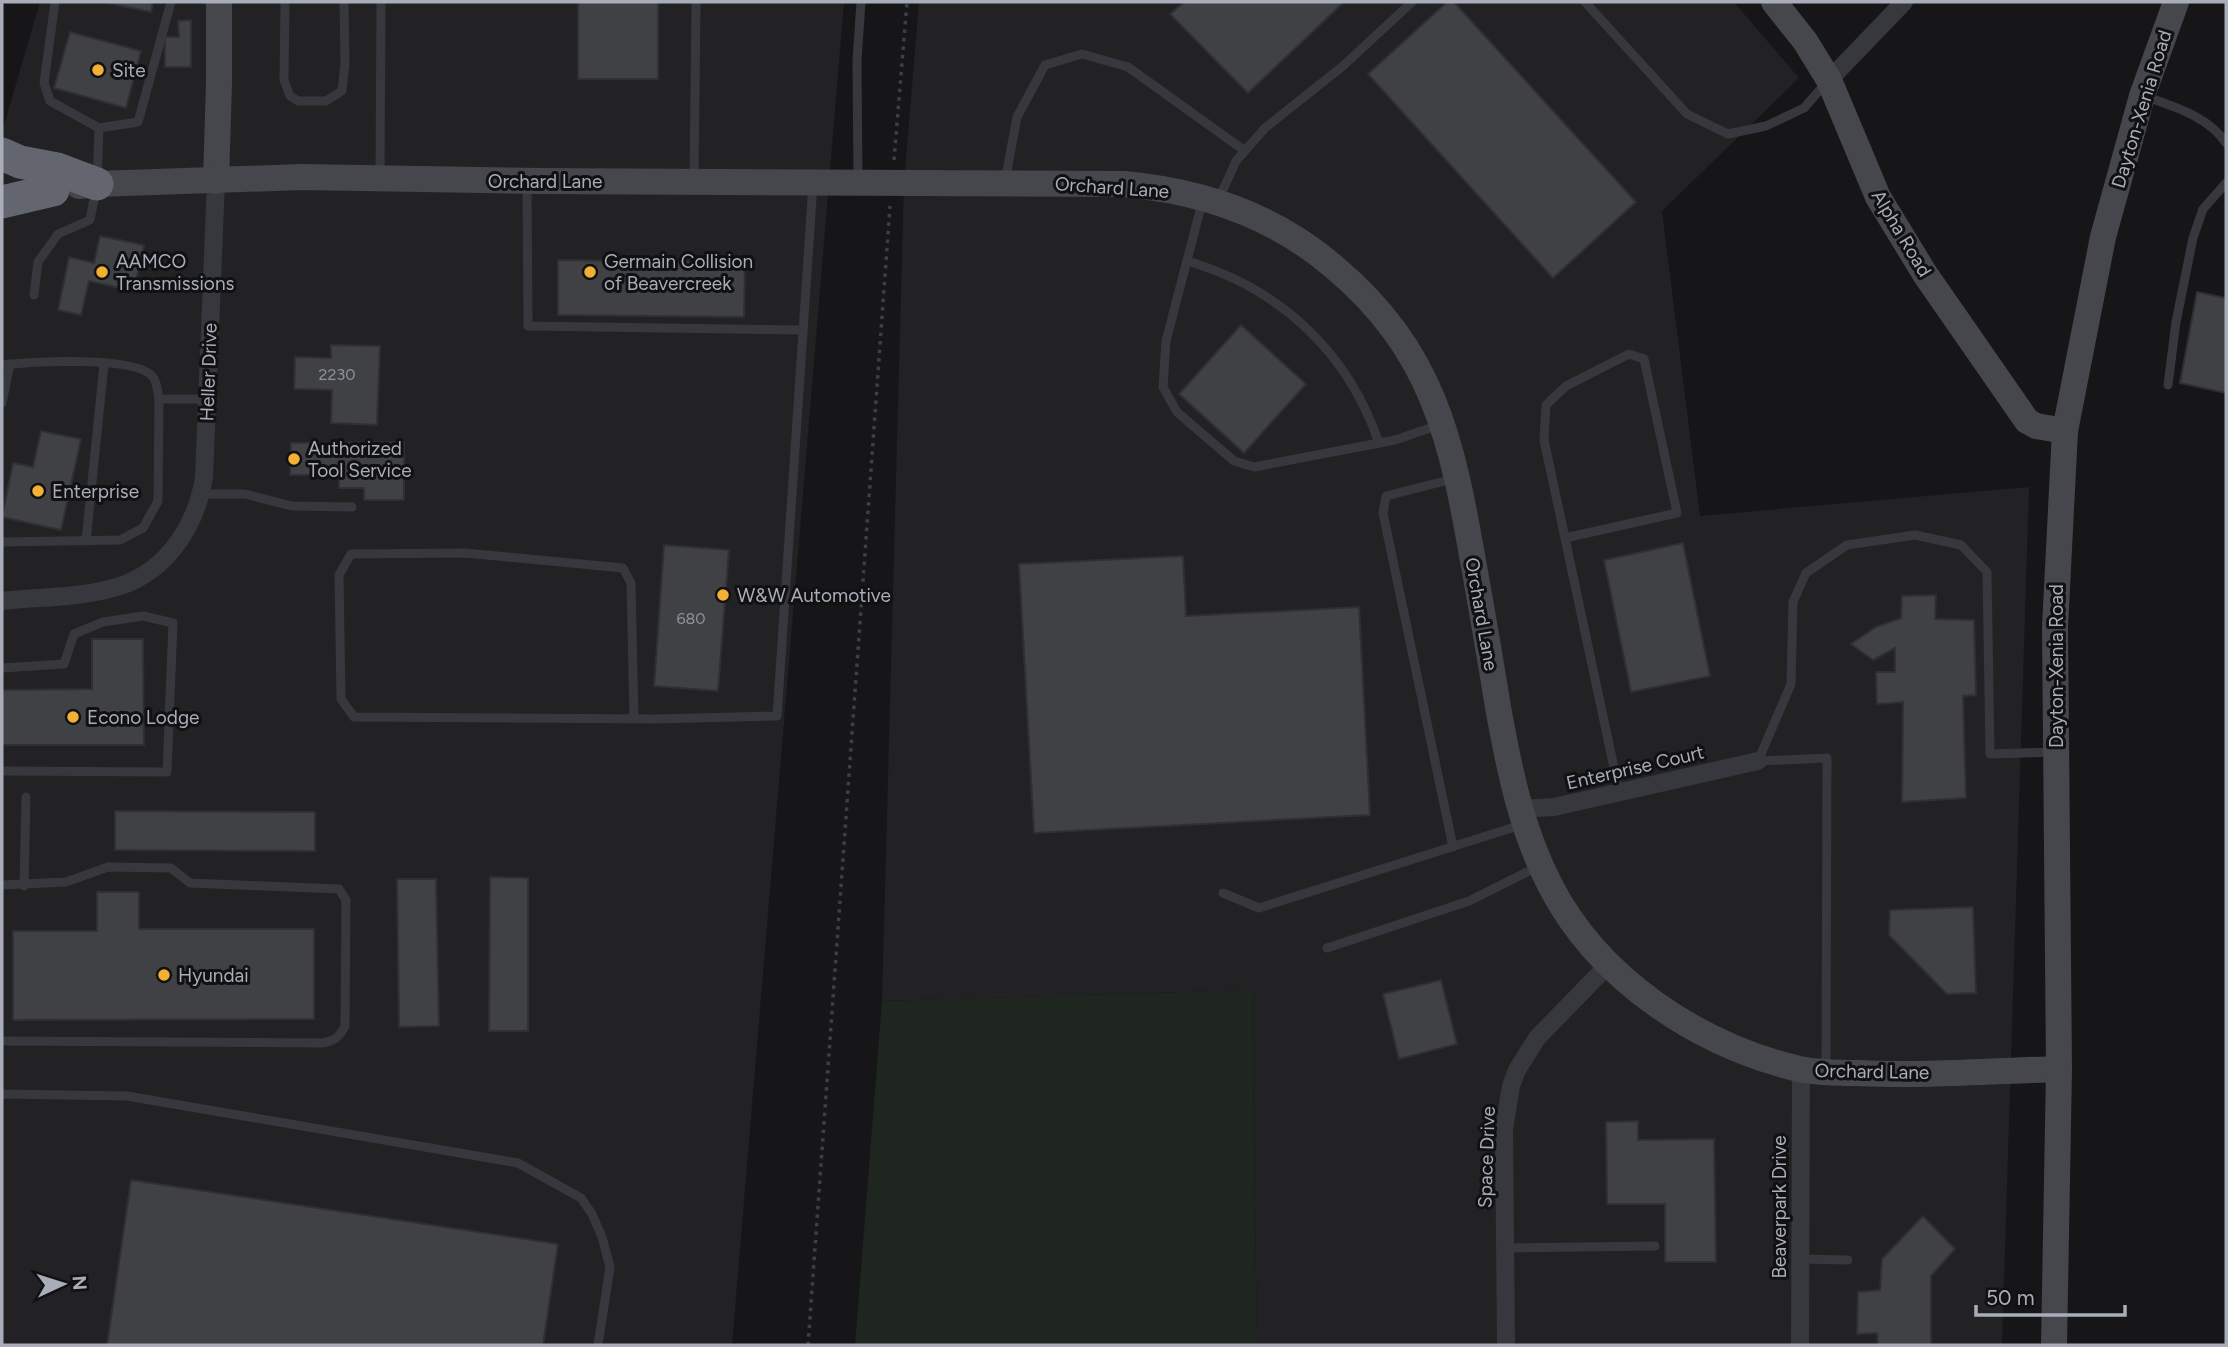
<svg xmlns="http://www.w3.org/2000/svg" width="2228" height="1347" font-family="Figtree,sans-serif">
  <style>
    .built { fill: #222225 }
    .green { fill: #1e261f }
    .building { fill: #404145; stroke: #303034; stroke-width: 2 }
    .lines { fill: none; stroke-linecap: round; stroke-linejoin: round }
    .path { stroke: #3d3f44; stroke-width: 3.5; stroke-dasharray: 3.5 5; stroke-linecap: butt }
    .lane { stroke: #37383d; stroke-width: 9 }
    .street { stroke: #37383d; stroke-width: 18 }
    .secondary { stroke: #45474d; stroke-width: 26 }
    .highway { stroke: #63666e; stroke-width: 33 }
    .poi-dot { fill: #f2b134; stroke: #111113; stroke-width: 2.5 }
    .labels { text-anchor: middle; stroke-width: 6; stroke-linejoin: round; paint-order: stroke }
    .number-label { font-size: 16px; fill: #8e929b }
    .poi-label { font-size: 19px; fill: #a8adb8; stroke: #111113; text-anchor: start }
    .street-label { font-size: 19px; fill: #a8adb8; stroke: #111113 }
  </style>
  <rect width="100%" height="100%" fill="#161618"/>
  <!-- built -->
  <g class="built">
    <path d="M 40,2 L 844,2 L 732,1345 L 2,1345 L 2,132 Z"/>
    <path d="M 919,2 L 1734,2 L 1799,78 L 1662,211 L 1700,516 L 2029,487 L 2002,1345 L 1257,1345 L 1252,990 L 882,1001 L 904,182 Z"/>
  </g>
  <!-- green -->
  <path class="green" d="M 1252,990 L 1257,1345 L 855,1345 L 882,1001 Z"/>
  <!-- building -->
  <g class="building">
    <path d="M 103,2 L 153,2 L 151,12 Z"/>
    <rect x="578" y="2" width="80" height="77"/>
    <path d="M 1184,2 L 1344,2 L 1248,93 L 1170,14 Z"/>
    <path d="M 1447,2 L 1454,2 L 1636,202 L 1553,278 L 1368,74 Z"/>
    <path d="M 191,20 L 191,67 L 165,67 L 165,37 L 179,37 L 178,21 Z"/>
    <path d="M 70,32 L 141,51 L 126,108 L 54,88 Z"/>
    <path d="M 100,236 L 144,245 L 134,291 L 89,281 L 81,315 L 58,310 L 69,257 L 94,263 Z"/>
    <path d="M 558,260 L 745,262 L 744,317 L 558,315 Z"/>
    <path d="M 2197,292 L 2226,298 L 2226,393 L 2180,383 Z"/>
    <path d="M 1241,325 L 1306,384 L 1244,453 L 1179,394 Z"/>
    <path d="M 331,345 L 380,346 L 377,425 L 331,423 L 332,390 L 294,389 L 295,357 L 331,358 Z"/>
    <path d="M 41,431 L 81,439 L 61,530 L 2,517 L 13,463 L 33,467 Z"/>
    <path d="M 404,442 L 404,500 L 364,500 L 364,488 L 339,488 L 339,475 L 290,475 L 291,443 Z"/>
    <path d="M 1683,543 L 1710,676 L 1631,692 L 1604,560 Z"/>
    <path d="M 664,545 L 729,550 L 718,691 L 654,686 Z"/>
    <path d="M 1183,556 L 1186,616 L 1359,607 L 1370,815 L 1034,833 L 1019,564 Z"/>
    <path d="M 1936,595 L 1935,619 L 1974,620 L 1976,695 L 1963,696 L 1966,798 L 1902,802 L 1903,702 L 1877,704 L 1876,672 L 1895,672 L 1895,648 L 1873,660 L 1851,644 L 1876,627 L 1901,618 L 1902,596 Z"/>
    <path d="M 92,639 L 143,639 L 144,745 L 2,745 L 2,690 L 92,689 Z"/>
    <path d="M 115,811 L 315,812 L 315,851 L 115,850 Z"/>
    <path d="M 490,877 L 528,878 L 528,1031 L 489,1031 Z"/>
    <path d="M 397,879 L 436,879 L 439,1026 L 399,1027 Z"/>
    <path d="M 97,892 L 139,892 L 139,929 L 314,929 L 314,1019 L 13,1020 L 13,931 L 97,931 Z"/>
    <path d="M 1973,907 L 1976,993 L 1947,994 L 1889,935 L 1890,910 Z"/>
    <path d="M 1441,980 L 1457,1044 L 1399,1059 L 1383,994 Z"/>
    <path d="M 1638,1121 L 1638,1140 L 1714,1139 L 1716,1262 L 1665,1262 L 1665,1204 L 1607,1204 L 1606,1122 Z"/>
    <path d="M 131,1180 L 558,1244 L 543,1345 L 107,1345 Z"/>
    <path d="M 1923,1216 L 1955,1249 L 1931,1276 L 1931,1343 L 1933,1345 L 1878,1345 L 1877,1333 L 1857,1334 L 1858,1292 L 1880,1290 L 1882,1259 Z"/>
  </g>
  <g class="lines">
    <!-- path -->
    <g class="path">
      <path d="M 894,160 L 907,2"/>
      <path d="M 808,1345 L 890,206"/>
    </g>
    <!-- lane -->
    <g class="lane">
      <path d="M 55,2 L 44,83 L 50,101 L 99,128 L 138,122 L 171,2"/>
      <path d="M 285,2 L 284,80 L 290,96 L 298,101 L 326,101 L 342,91 L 345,63 L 344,2"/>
      <path d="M 1585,2 L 1687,114 L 1728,134 L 1766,126 L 1804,108 L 1825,84"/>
      <path d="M 2144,96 C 2174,107 2208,116 2226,143"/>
      <path d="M 380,175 L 381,2"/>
      <path d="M 694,180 L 696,4"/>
      <path d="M 858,181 L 857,61 L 861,2"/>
      <path d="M 1005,181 L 1017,117 L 1045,65 L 1082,54 L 1128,67 L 1245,151"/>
      <path d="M 527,182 L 528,326 L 802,330"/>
      <path d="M 1203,199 L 1166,341 L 1163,387 L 1177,412 L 1234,461 L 1254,467 L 1395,440 L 1439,425"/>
      <path d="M 1218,201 L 1236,161 L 1265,128 L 1343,66 L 1412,2"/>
      <path d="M 1187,261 C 1280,288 1348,352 1379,443"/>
      <path d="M 34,295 L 38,262 L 58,234 L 90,220 L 97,184 L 99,128"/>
      <path d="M 2,365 C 30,362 136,355 153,377 C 157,382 158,393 159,399 L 207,399"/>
      <path d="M 2168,385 L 2176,322 L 2193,238 L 2203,209 L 2226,183"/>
      <path d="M 2,403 L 10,364"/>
      <path d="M 201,494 L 245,494 L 292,506 L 352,507"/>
      <path d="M 1565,538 L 1677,513 L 1644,359 L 1629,354 L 1566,386 L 1546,405 L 1544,440 L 1619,791"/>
      <path d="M 86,541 L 104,364"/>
      <path d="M 2,542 L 120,540 L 143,528 L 158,501 L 159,399"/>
      <path d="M 2,668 L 64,664 L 74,634 L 103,622 L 143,616 L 173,623 L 167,772 L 2,771"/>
      <path d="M 634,719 L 631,583 L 623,568 L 465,553 L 351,554 L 339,575 L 341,699 L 354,717 L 655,719 L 777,716 L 813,184"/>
      <path d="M 1453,847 L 1383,513 L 1386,496 L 1453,479"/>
      <path d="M 2,885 L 66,882 L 108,867 L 171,868 L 190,883 L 339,889 L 346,900 L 345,1026 C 339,1038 334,1041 322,1043 L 2,1041"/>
      <path d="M 24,886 L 26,797"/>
      <path d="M 1223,893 L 1259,908 L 1524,824"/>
      <path d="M 1327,948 L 1469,901 L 1539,866"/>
      <path d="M 1826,1069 L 1827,758 L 1758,761 L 1791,684 L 1793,602 L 1806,573 L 1847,545 L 1915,535 L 1961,545 L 1987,572 L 1990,754 L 2054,752"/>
      <path d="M 2,1094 L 127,1096 L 518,1163 L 581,1198 L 592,1214 L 602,1237 L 610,1267 L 598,1345"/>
      <path d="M 1506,1248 L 1655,1246"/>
      <path d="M 1800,1259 L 1848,1260"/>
    </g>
    <!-- street -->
    <g class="street">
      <path d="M 1829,80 L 1904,2"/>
      <path d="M 2,601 C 37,597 74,598 109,589 C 163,577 195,530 204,478 L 216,181"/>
      <path d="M 1520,809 L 1554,807 L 1758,761"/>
      <path d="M 1506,1345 L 1504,1129 L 1511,1086 L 1517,1070 L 1537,1038 L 1609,964"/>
      <path d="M 1800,1345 L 1801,1069"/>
    </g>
    <!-- secondary -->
    <g class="secondary">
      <path d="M 1774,2 L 1805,41 L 1829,80 L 1878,197 L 1925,274 L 2027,421 L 2036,426 L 2065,431"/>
      <path d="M 216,181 L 219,83 L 219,2"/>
      <path d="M 79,186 L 97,184 L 302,177 L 540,181 L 1124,184 C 1201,191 1275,216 1334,267 C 1433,350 1452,440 1473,561 C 1482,610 1490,658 1498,707 C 1509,768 1521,829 1550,885 C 1598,979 1698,1045 1799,1069 C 1818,1073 1839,1073 1858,1073 C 1925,1076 1992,1071 2059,1069"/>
      <path d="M 2054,1345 L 2059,1069 L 2055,627 L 2065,431 L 2103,237 L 2142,96 L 2176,2"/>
    </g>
    <!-- highway -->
    <g class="highway">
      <path d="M 2,154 L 20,162 L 57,169 L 97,184"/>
      <path d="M 2,202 L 53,190"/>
    </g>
  </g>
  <!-- markers -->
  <g class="poi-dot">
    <circle cx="98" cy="70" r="7"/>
    <circle cx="102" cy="272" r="7"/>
    <circle cx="590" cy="272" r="7"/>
    <circle cx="294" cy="459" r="7"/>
    <circle cx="38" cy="491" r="7"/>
    <circle cx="723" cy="595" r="7"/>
    <circle cx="73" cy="717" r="7"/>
    <circle cx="164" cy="975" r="7"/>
  </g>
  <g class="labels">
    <!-- number labels -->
    <g class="number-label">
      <text x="337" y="380">2230</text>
      <text x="691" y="624">680</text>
    </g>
    <!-- poi labels -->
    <g class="poi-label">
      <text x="112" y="77">Site</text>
      <text x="116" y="268">AAMCO<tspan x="116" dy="22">Transmissions</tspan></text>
      <text x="604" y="268">Germain Collision<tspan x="604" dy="22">of Beavercreek</tspan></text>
      <text x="308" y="455">Authorized<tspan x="308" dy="22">Tool Service</tspan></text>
      <text x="52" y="498">Enterprise</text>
      <text x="737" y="602">W&amp;W Automotive</text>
      <text x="87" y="724">Econo Lodge</text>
      <text x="178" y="982">Hyundai</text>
    </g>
    <!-- street labels -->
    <g class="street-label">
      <text transform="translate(2141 109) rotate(-73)" y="7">Dayton-Xenia Road</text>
      <text x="545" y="188">Orchard Lane</text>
      <text transform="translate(1112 187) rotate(4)" y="7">Orchard Lane</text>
      <text transform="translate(1902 233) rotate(59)" y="7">Alpha Road</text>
      <text transform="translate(208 372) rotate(-88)" y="7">Heller Drive</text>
      <text transform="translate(1482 614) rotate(80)" y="7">Orchard Lane</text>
      <text transform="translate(2056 666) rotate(-90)" y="7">Dayton-Xenia Road</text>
      <text transform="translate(1635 767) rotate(-13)" y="7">Enterprise Court</text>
      <text transform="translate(1872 1071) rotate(1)" y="7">Orchard Lane</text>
      <text transform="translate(1486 1157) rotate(-88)" y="7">Space Drive</text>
      <text transform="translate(1779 1207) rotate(-90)" y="7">Beaverpark Drive</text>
    </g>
  </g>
  <!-- border -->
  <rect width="2228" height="1347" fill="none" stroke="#a8adb8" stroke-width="7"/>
  <!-- north arrow -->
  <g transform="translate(63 1284) rotate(86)" stroke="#111113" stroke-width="5" paint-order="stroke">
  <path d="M0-5L12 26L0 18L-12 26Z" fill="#a8adb8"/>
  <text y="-10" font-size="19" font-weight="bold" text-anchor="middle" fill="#a8adb8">N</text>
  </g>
  <!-- scale -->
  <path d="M1976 1305v10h149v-10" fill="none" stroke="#a8adb8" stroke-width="3.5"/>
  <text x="1986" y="1305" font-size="21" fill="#a8adb8" stroke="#111113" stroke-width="5" paint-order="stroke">50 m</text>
</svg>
